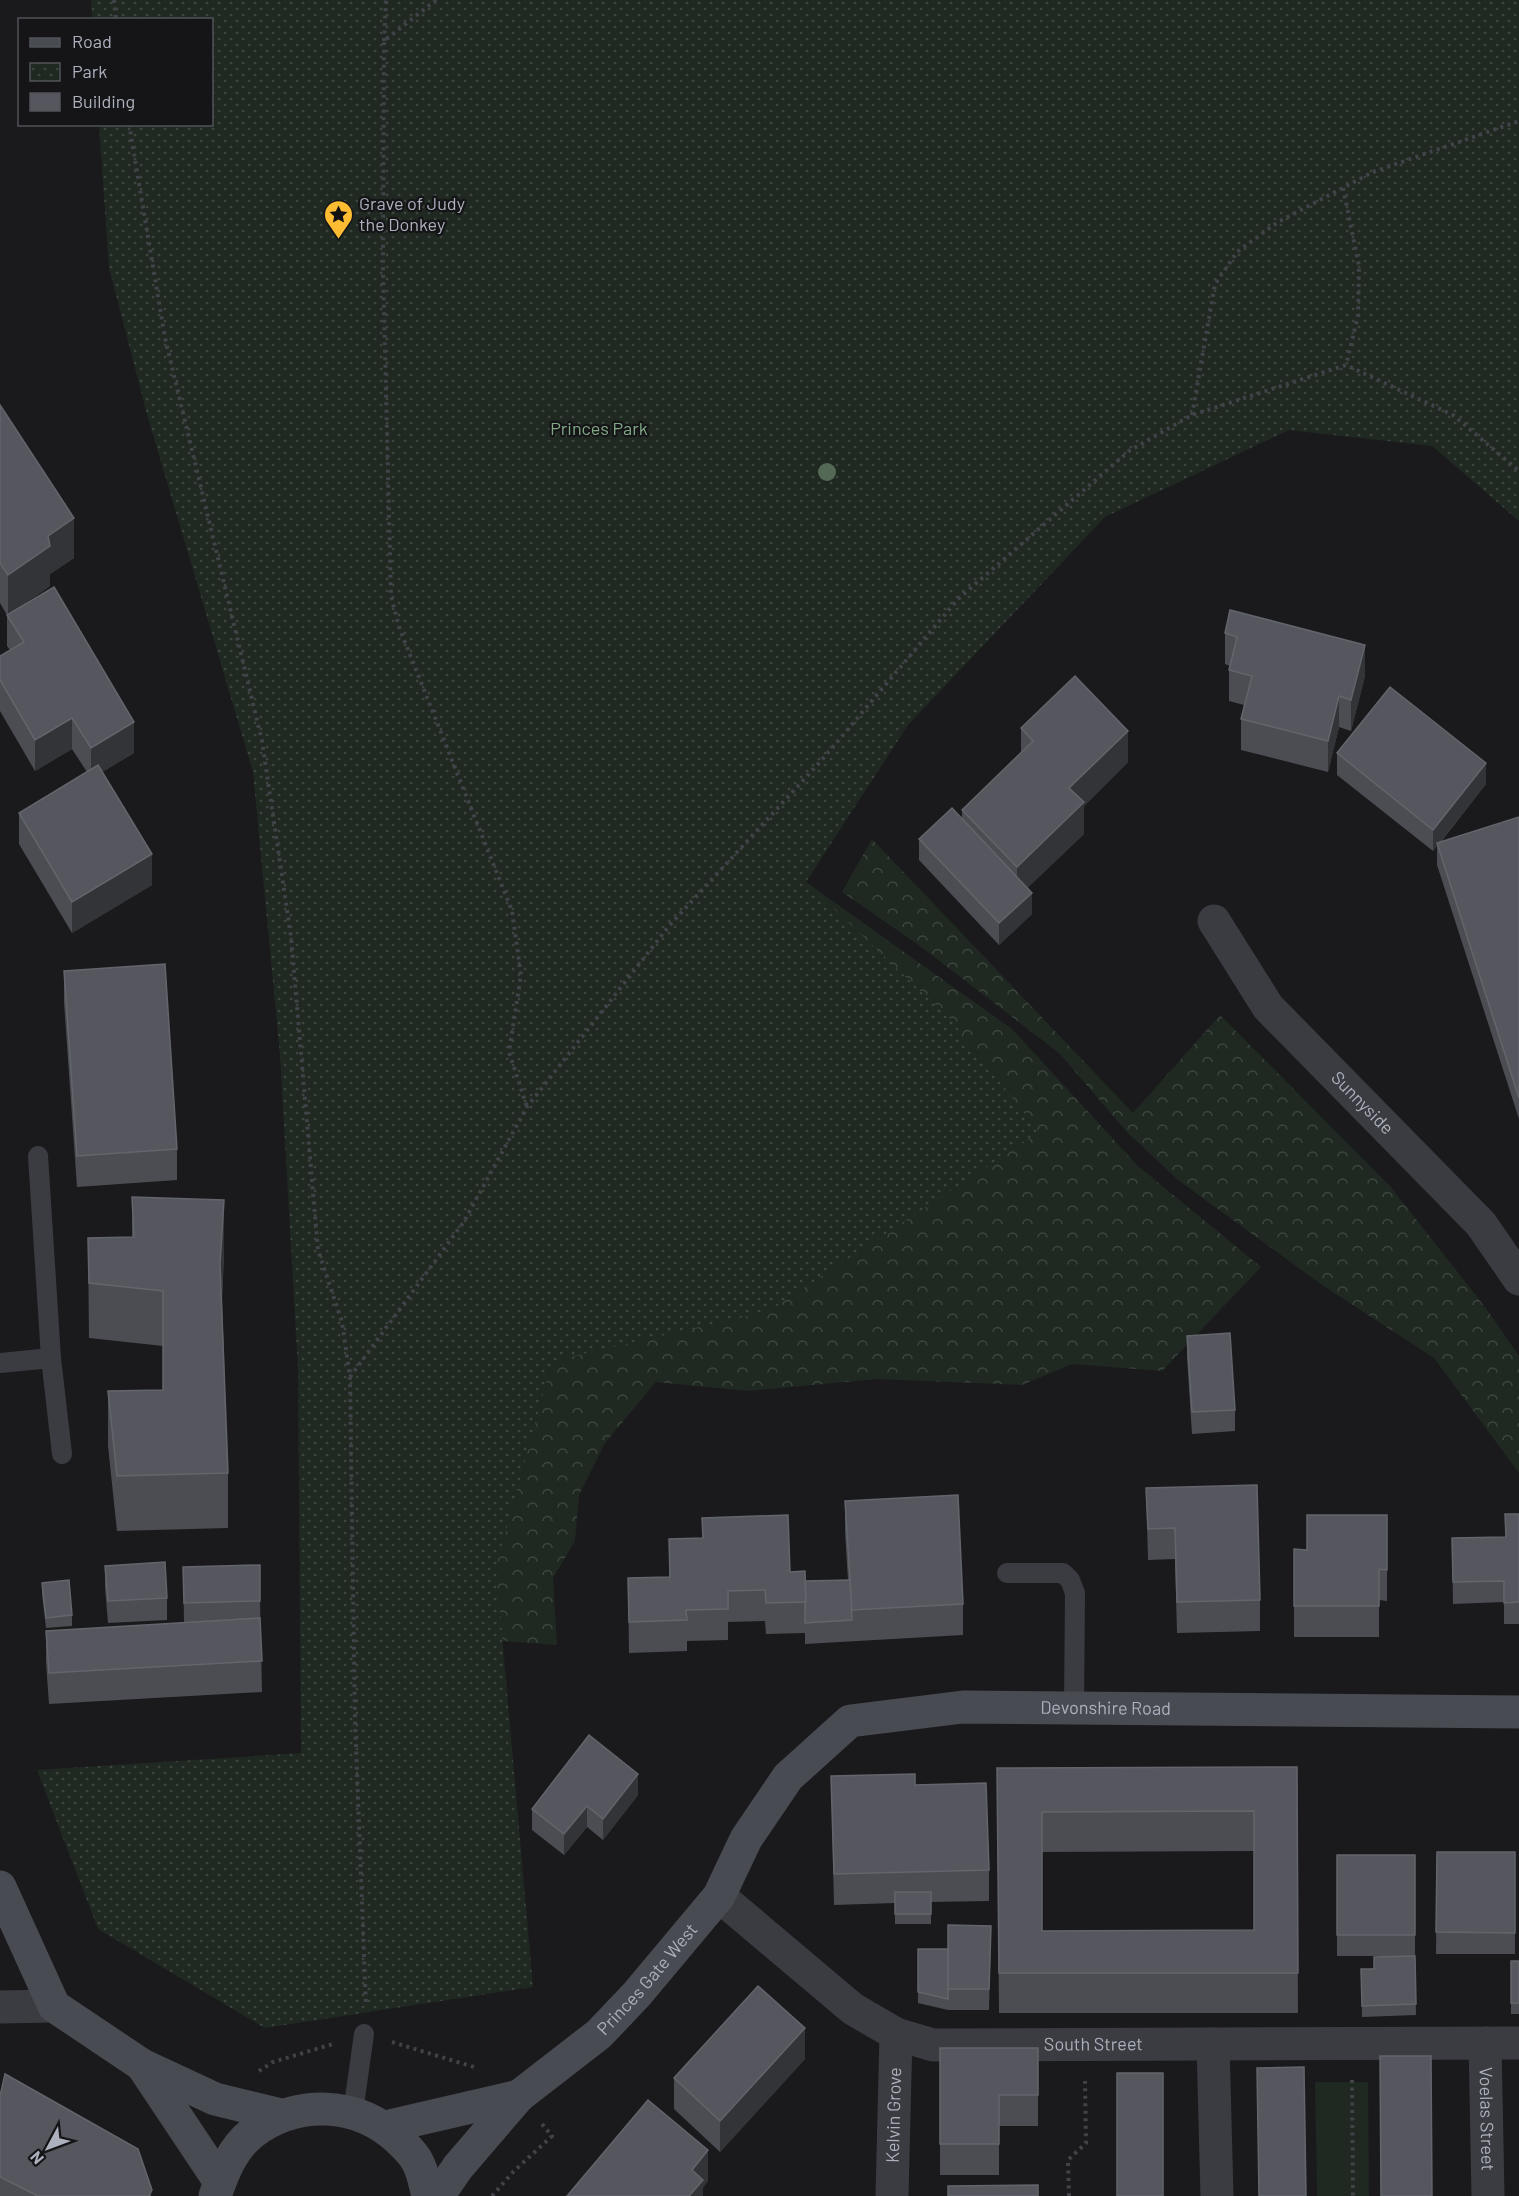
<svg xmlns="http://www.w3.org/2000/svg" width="1519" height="2196" font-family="Barlow,sans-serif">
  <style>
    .green { fill: #1f2821 }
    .forest { fill: url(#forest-crowns) }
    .park { fill: url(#park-dots) }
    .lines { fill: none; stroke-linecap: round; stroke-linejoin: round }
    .path { stroke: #414349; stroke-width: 4; stroke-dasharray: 3 4.5; stroke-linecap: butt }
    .lane { stroke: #3b3c42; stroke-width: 20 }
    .street { stroke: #3b3c42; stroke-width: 33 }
    .secondary { stroke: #494b52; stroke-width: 33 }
    .tree { fill: #536956 }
    .wall { fill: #4b4d52; fill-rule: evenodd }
    .shaded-wall { fill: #333438 }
    .building { fill: #56575e; stroke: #63656c; stroke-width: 1.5; fill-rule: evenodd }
    .labels { text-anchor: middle; stroke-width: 4.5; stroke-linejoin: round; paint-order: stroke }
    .poi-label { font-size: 18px; fill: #acb1bd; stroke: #151518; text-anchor: start }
    .park-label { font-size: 18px; fill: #82a985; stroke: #151518 }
    .street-label { font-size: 18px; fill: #acb1bd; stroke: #151518 }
  </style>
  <defs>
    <pattern id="forest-crowns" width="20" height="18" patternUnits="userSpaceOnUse" patternTransform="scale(1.5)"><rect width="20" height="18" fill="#1f2821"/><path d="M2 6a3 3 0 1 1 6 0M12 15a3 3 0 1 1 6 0" fill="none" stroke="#3d453f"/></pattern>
    <pattern id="park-dots" width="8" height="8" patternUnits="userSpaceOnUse" patternTransform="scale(1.5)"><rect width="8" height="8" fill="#1f2821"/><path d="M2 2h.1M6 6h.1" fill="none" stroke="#3d453f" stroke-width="1.8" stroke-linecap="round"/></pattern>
  </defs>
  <rect width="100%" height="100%" fill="#1a1a1d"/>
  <!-- green -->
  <path class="green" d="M 1315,2082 L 1368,2082 L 1369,2196 L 1317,2196 Z"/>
  <!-- forest -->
  <g class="forest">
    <path d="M 872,839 L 1133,1113 L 1220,1015 L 1390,1186 L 1485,1307 L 1519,1356 L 1519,1473 L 1434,1358 L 1322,1285 L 1178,1180 L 1127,1132 L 1059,1053 L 920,946 L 842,892 Z"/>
    <path d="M 806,882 L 1012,1029 L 1138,1166 L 1261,1267 L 1162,1371 L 1072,1364 L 1022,1385 L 877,1379 L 748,1391 L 656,1382 L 605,1443 L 579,1495 L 575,1541 L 553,1578 L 557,1645 L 474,1639 L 580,1168 Z"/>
  </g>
  <!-- park -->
  <path class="park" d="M 91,0 L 1519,0 L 1519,521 L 1432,446 L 1289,430 L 1105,517 L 908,725 L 806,882 L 951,1020 L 1039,1132 L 769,1311 L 552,1361 L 496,1567 L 533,1987 L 265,2028 L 98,1929 L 37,1770 L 301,1753 L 298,1369 L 280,1055 L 253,772 L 148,418 L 109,268 L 99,125 L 212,124 L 212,20 L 92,19 Z"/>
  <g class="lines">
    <!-- path -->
    <g class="path">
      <path d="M 114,0 L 116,20"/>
      <path d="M 436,0 L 384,41 L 383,268 L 391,596 L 399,627 L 512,911 L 521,975 L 509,1052 L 527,1107"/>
      <path d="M 384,41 L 386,0"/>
      <path d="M 129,124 L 165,338 L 262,741 L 291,937 L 318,1250 L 342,1322 L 350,1377 L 355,1721 L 366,2006"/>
      <path d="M 1343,188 L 1359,266 L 1358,316 L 1346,365"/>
      <path d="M 1192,415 L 1215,284 L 1237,252 L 1278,222 L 1373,172 L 1519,121"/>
      <path d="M 350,1377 L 463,1223 L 527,1107 L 669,926 L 821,761 L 958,599 L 1129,451 L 1192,415 L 1346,365 L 1453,415 L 1519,471"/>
      <path d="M 392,2042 L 474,2067"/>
      <path d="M 259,2071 L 273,2062 L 333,2044"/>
      <path d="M 1352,2080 L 1353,2196"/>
      <path d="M 492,2196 L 513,2172 L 552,2136 L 542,2124"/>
      <path d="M 1069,2196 L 1068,2160 L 1086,2143 L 1085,2081"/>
    </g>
    <!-- lane -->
    <g class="lane">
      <path d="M 51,1358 L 62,1454"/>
      <path d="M 0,1363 L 51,1358 L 38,1156"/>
      <path d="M 1007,1573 L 1063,1573 L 1070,1580 L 1075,1593 L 1074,1708"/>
      <path d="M 353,2112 L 364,2034"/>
    </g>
    <!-- street -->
    <g class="street">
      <path id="s1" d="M 1214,921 L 1268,1007 L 1481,1224 L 1519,1279"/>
      <path id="s2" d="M 719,1896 L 853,2009 L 896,2034 L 933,2045 L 1519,2043"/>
      <path d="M 0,2007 L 54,2006"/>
      <path id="s3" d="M 1485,2043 L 1488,2196"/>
      <path d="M 1213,2044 L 1217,2196"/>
      <path id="s4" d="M 892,2196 L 896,2034"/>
    </g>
    <!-- secondary -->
    <g class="secondary">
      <path d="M 0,1887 L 54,2006 L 142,2065 L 215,2099 L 281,2115"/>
      <path d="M 142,2065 L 220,2182"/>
      <path d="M 385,2127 L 519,2096"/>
      <path d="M 215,2196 C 223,2173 232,2149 252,2133 C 297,2099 357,2101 399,2140 C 405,2146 413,2153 417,2161 C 423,2171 425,2185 428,2196"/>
      <path id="s5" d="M 438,2196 L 458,2167 L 519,2096 L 599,2034 L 637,1994 L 719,1896 L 746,1839 L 788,1777 L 850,1721 L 963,1707 L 1519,1712"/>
    </g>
  </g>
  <!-- trees -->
  <circle class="tree" cx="827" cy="472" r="9"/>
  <!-- wall -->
  <g class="wall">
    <path d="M 0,405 L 74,558 L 50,574 L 50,586 L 11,613 L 134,753 L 102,772 L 152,885 L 72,933 L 19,844 L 19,813 L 87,772 L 72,749 L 35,771 L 0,711 L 0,656 L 10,650 L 7,646 L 7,615 L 0,603 Z"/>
    <path d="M 1225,633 L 1365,676 L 1351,731 L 1339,727 L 1328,772 L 1241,750 L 1241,719 L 1244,705 L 1229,701 L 1229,670 L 1230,666 L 1225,664 Z"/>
    <path d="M 1021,728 L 1128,762 L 1084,806 L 1084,834 L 1027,888 L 1032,914 L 999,945 L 919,860 L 919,839 L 962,819 L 962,810 L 1021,753 Z"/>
    <path d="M 1337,753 L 1486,784 L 1440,843 L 1519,817 L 1519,1119 L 1437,865 L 1437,846 L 1433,851 L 1337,775 Z"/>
    <path d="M 64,971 L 177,1149 L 177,1180 L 77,1187 L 64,1002 Z"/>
    <path d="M 132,1197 L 224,1255 L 222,1300 L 228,1473 L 228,1528 L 117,1531 L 108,1446 L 108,1391 L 163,1390 L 163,1346 L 89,1338 L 88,1238 L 132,1237 Z"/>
    <path d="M 1187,1336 L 1235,1410 L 1235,1431 L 1192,1434 L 1187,1357 Z"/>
    <path d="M 1146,1488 L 1260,1600 L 1260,1631 L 1177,1633 L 1175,1559 L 1148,1560 Z"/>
    <path d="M 845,1501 L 963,1604 L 963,1635 L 805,1644 L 805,1633 L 766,1634 L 765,1621 L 728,1622 L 728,1640 L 687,1641 L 687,1651 L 629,1653 L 628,1578 L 669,1577 L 669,1539 L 702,1538 L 702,1518 L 805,1581 L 848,1580 L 845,1532 Z"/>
    <path d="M 1519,1514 L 1519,1624 L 1504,1624 L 1504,1602 L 1453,1604 L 1452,1538 L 1505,1537 Z"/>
    <path d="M 1387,1515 L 1387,1601 L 1379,1600 L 1379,1637 L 1294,1637 L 1294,1549 L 1307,1550 Z"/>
    <path d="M 105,1566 L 167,1598 L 167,1620 L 108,1623 L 105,1587 Z"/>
    <path d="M 183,1567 L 260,1601 L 262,1692 L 49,1704 L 46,1662 L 46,1631 L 184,1623 Z"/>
    <path d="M 42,1583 L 72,1615 L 72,1626 L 46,1628 L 42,1594 Z"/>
    <path d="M 1297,1767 L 1298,2013 L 999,2013 L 997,1768 ZM 1254,1851 L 1254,1930 L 1042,1931 L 1042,1852 Z"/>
    <path d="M 831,1776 L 915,1785 L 989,1870 L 989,1901 L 931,1902 L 931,1924 L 895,1924 L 895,1903 L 834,1905 Z"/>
    <path d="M 638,1795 L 603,1840 L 587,1827 L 564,1855 L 532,1830 L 532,1809 Z"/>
    <path d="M 1437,1852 L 1515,1852 L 1515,1954 L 1436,1954 Z"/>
    <path d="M 1337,1855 L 1415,1855 L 1415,1956 L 1416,2015 L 1362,2017 L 1361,1969 L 1374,1969 L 1404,1956 L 1337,1956 Z"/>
    <path d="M 991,1926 L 989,2010 L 948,2010 L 918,2003 L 918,1949 L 948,1981 Z"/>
    <rect x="1511" y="1961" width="8" height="53"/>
    <path d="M 940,2048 L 1038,2048 L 1038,2126 L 999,2126 L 999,2175 L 940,2175 Z"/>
    <path d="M 805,2059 L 720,2152 L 674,2109 L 674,2078 Z"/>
    <path d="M 0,2092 L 152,2196 L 0,2196 Z"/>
  </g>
  <!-- shaded-wall -->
  <g class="shaded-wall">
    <path d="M 74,518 L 74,558 L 50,574 L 50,586 L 8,615 L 8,575 L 48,536 Z"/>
    <path d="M 1365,645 L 1365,676 L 1351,731 L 1351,700 Z"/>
    <path d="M 1339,696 L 1339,727 L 1328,772 L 1328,741 Z"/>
    <path d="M 72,718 L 72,749 L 35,771 L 35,740 Z"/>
    <path d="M 134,722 L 134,753 L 91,779 L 91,748 Z"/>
    <path d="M 1128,731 L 1128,762 L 1084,806 L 1084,834 L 1017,898 L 1017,867 L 1069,788 Z"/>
    <path d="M 1486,763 L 1486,784 L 1433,851 L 1433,830 Z"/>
    <path d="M 152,854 L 152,885 L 72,933 L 72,902 Z"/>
    <path d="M 1032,893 L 1032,914 L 999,945 L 999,923 Z"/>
    <path d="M 224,1200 L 224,1255 L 220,1319 L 220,1264 Z"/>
    <path d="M 638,1774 L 638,1795 L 603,1840 L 603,1819 Z"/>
    <path d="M 587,1806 L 587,1827 L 564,1855 L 564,1834 Z"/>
    <path d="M 805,2028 L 805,2059 L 720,2152 L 720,2121 Z"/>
    <path d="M 708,2150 L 708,2181 L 703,2188 L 703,2196 L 689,2196 L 692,2170 Z"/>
  </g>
  <!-- building -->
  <g class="building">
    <path d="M 0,405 L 74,518 L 48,536 L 50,546 L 8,575 L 0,563 Z"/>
    <path d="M 54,587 L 134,722 L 91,748 L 72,718 L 35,740 L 0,680 L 0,656 L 24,642 L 7,615 Z"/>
    <path d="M 1230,610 L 1365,645 L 1351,700 L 1339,696 L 1328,741 L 1241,719 L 1252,676 L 1229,670 L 1237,637 L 1225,633 Z"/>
    <path d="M 1075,676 L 1128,731 L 1069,788 L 1084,802 L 1017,867 L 962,810 L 1033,741 L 1021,728 Z"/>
    <path d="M 1390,687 L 1486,763 L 1433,830 L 1337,753 Z"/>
    <path d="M 98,765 L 152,854 L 72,902 L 19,813 Z"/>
    <path d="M 952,808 L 1032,893 L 999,923 L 919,839 Z"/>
    <path d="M 1519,817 L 1519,1098 L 1437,843 Z"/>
    <path d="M 165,964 L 177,1149 L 77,1156 L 64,971 Z"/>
    <path d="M 132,1197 L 224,1200 L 220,1264 L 228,1473 L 117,1476 L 108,1391 L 163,1390 L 163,1291 L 89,1283 L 88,1238 L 134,1237 Z"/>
    <path d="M 1230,1333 L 1235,1410 L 1192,1412 L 1187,1336 Z"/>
    <path d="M 1257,1485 L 1260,1600 L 1177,1602 L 1175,1528 L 1148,1529 L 1146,1488 Z"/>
    <path d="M 958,1495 L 963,1604 L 852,1610 L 845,1501 Z"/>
    <path d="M 1505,1514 L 1519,1514 L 1519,1602 L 1504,1603 L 1504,1581 L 1453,1582 L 1452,1538 L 1506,1537 Z"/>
    <path d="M 788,1515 L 790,1572 L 805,1571 L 806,1602 L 766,1603 L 765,1590 L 728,1591 L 728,1609 L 686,1610 L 687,1620 L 629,1622 L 628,1578 L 670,1577 L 669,1539 L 703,1538 L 702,1518 Z"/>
    <path d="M 1307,1515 L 1387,1515 L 1387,1570 L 1379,1569 L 1379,1606 L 1294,1606 L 1294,1549 L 1307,1550 Z"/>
    <path d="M 165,1562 L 167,1598 L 108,1601 L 105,1566 Z"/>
    <path d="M 260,1565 L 260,1601 L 184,1603 L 183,1567 Z"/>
    <path d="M 69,1580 L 72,1615 L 46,1618 L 42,1583 Z"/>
    <path d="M 850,1580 L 852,1620 L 805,1623 L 805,1602 L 806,1602 L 805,1581 Z"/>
    <path d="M 260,1618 L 262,1661 L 49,1673 L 46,1631 Z"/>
    <path d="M 589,1735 L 638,1774 L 603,1819 L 587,1806 L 564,1834 L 532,1809 Z"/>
    <path d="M 1297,1767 L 1298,1973 L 999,1973 L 997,1768 ZM 1254,1811 L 1254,1930 L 1042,1931 L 1042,1812 Z"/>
    <path d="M 915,1774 L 915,1785 L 986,1783 L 989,1870 L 834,1874 L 831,1776 Z"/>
    <path d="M 1437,1852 L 1515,1852 L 1515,1933 L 1436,1932 Z"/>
    <rect x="1337" y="1855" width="78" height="80"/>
    <rect x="895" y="1892" width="36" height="22"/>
    <path d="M 948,1925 L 991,1926 L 989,1989 L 948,1989 Z"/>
    <path d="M 918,1949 L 948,1949 L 948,1999 L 918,1992 Z"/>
    <path d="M 1415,1956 L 1416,2004 L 1362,2006 L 1361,1969 L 1374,1969 L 1374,1957 Z"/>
    <rect x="1511" y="1961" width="8" height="42"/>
    <path d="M 758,1986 L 805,2028 L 720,2121 L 674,2078 Z"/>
    <path d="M 940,2048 L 1038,2048 L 1038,2095 L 999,2095 L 999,2144 L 940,2144 Z"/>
    <path d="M 1380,2056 L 1431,2056 L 1432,2196 L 1381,2196 Z"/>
    <path d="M 1304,2067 L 1306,2196 L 1259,2196 L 1257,2068 Z"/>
    <rect x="1117" y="2073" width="46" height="123"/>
    <path d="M 5,2074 L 138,2149 L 152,2190 L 149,2196 L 38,2196 L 0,2177 L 0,2092 L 1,2092 Z"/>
    <path d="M 648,2100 L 708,2150 L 692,2170 L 703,2180 L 689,2196 L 567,2196 Z"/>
    <path d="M 1038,2185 L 1038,2196 L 948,2196 L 948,2186 Z"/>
  </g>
  <!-- icons -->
  <defs>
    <symbol id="sight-pin" viewBox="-11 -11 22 30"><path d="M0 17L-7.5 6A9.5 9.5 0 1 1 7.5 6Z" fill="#fdbc31" stroke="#151518"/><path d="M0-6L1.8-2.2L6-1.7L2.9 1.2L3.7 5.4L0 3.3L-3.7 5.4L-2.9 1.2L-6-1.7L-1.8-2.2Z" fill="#111"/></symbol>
  </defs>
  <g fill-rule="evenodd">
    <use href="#sight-pin" x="322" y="198" width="33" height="45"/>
  </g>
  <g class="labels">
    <!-- poi labels -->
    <g class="poi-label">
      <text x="359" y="210">Grave of Judy<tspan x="359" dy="21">the Donkey</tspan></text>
    </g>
    <!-- park labels -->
    <g class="park-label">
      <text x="599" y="435">Princes Park</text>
    </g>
    <!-- street labels -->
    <g class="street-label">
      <text dy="6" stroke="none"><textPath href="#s1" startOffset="236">Sunnyside</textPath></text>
      <text dy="6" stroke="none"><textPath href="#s5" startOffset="891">Devonshire Road</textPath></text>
      <text dy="6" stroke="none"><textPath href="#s5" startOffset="303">Princes Gate West</textPath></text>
      <text dy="6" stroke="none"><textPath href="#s2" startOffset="424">South Street</textPath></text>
      <text dy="6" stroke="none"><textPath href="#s4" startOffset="81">Kelvin Grove</textPath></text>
      <text dy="6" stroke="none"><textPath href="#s3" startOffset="76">Voelas Street</textPath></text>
    </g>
  </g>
  <!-- legend -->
  <rect x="18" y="18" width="195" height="108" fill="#151518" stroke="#51535a" stroke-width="1.5"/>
  <rect x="30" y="38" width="30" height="9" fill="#494b52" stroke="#51535a" stroke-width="1.5"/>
  <text x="72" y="48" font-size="18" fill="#acb1bd">Road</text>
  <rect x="30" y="63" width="30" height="18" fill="url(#park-dots)" stroke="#51535a" stroke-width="1.5"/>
  <text x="72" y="78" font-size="18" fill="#acb1bd">Park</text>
  <rect x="30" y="93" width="30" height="18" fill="#56575e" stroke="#51535a" stroke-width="1.5"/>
  <text x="72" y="108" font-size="18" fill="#acb1bd">Building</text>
  <!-- north arrow -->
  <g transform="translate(48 2148) rotate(229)" stroke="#151518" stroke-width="4.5" paint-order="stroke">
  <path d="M0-4.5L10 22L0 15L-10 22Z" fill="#acb1bd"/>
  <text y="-9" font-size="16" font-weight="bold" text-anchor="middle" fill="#acb1bd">N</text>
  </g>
</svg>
